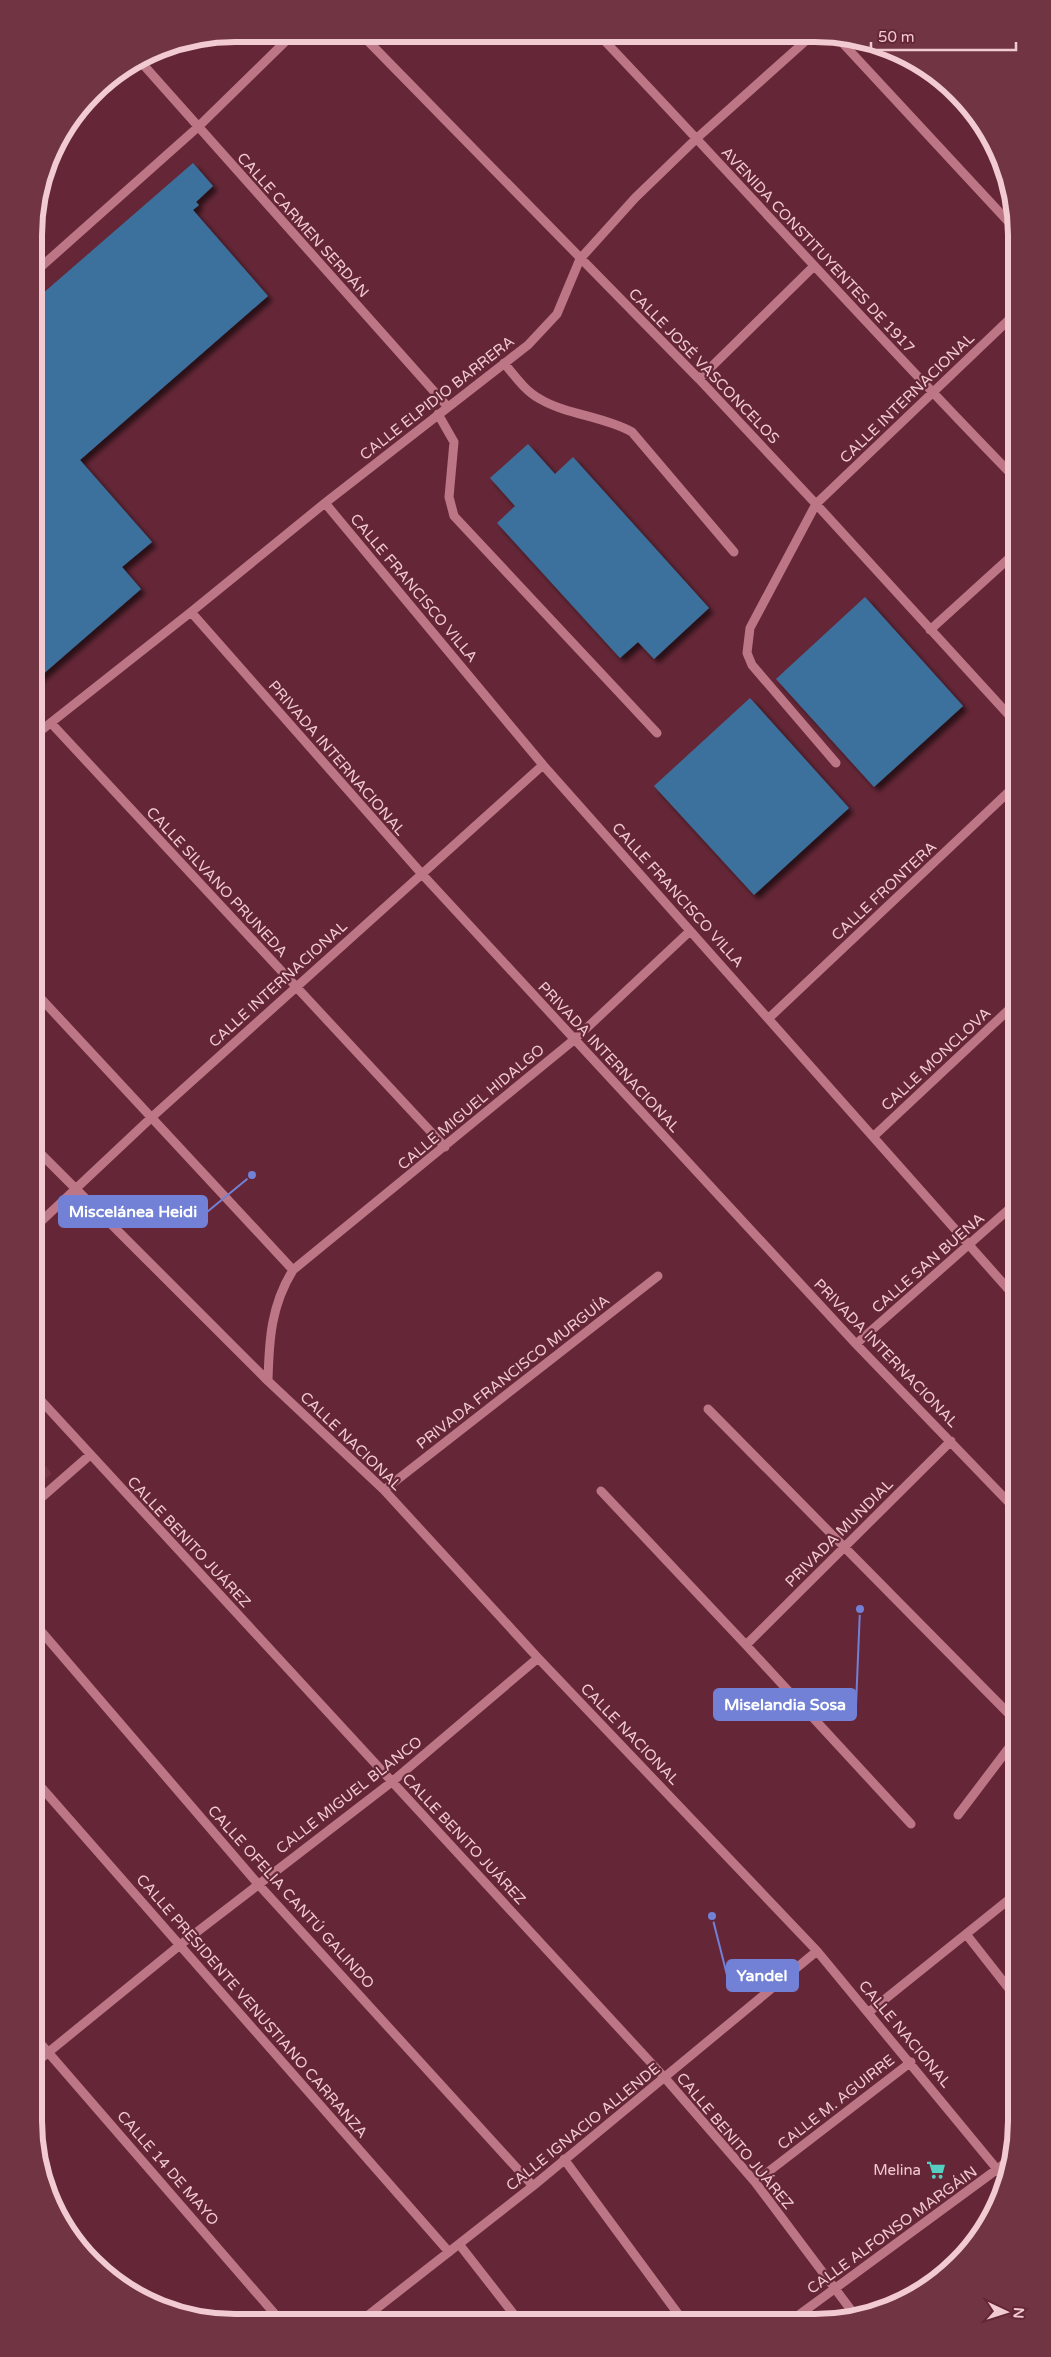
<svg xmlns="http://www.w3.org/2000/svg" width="1051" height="2357" font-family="'Varela Round',sans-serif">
<defs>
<filter id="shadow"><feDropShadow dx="4.5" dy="4.5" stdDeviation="2.5" flood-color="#0009"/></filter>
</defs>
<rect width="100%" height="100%" fill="#652737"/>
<path fill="#763042" d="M34 1452 52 1474 34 1487Z"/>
<path fill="#3d719d" filter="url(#shadow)" d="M193 163 213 186 196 202 199 205 193 210 268 296 80 460 152 542 122 567 141 589 34 682V301Z
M528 444 555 474 573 457 709 608 654 659 638 642 620 658 497 523 515 506 490 478Z
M865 597 963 706 874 787 776 679Z
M750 698 849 808 754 895 654 786Z"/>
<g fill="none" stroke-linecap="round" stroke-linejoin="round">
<path stroke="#bd7685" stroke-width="9" d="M362 35 699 379 816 504 1017 724
M600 36C740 183 875 335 1017 480
M837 37 1016 230
M140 61 447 406
M34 273 198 127 293 34
M504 363C515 376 525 391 540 399 567 415 603 416 632 432L734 552
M699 379 813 267
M438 414 454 442 449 497 454 516 657 733
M325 503 543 765 1017 1299
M191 612 421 873 856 1344 1017 1511
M930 630 1017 551
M51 723 445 1147
M34 736 191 612 325 503 528 345 557 314 580 259 635 198 697 138 810 37
M836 763 752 665 747 653 750 628 816 504 1017 312
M690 931 575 1039 293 1270C271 1305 269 1340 268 1381L384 1490 538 1658 817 1951 1006 2180
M34 991 293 1270
M769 1018 1017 784
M874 1136 1017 1002
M34 1147 268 1381
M34 1228 152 1117 543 765
M856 1344 1017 1202
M34 1393 665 2078 755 2182 857 2318
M708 1409 1014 1719 1017 1725
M384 1490 658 1276
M601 1491 746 1645 911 1824
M34 1504 90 1455
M34 1623 258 1884 533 2186
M746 1645 951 1441
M34 1779 449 2252
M958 1815 1014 1741 1017 1734
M966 1934 1017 1999
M869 2012 1017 1893
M34 2036 280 2320
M34 2064 180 1945 393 1781 538 1658
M564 2159 684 2322
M755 2182 911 2062
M459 2244 519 2321
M362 2320 533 2186 817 1951
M788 2323 1011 2159"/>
</g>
<defs>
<g id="supermarket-bare" transform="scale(1.5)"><path d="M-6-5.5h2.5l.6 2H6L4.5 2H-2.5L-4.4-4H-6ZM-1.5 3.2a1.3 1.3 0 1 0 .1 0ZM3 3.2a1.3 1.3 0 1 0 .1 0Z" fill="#56cec2" stroke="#652737" stroke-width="2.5" paint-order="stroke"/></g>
</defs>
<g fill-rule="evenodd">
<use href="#supermarket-bare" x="936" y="2170"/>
</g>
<g text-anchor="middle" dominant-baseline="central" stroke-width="4.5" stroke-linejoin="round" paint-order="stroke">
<g font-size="15" fill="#f2cad1" stroke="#652737">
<text transform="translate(303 225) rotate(48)">CALLE CARMEN SERDÁN</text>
<text transform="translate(818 250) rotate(47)">AVENIDA CONSTITUYENTES DE 1917</text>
<text transform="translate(704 366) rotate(46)">CALLE JOSÉ VASCONCELOS</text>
<text transform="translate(437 398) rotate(-38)">CALLE ELPIDIO BARRERA</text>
<text transform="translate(907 398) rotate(-44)">CALLE INTERNACIONAL</text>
<text transform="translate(414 588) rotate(50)">CALLE FRANCISCO VILLA</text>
<text transform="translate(337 758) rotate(49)">PRIVADA INTERNACIONAL</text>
<text transform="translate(217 882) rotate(47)">CALLE SILVANO PRUNEDA</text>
<text transform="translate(884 891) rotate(-43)">CALLE FRONTERA</text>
<text transform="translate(678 895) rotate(48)">CALLE FRANCISCO VILLA</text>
<text transform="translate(278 984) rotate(-42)">CALLE INTERNACIONAL</text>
<text transform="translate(609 1057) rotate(47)">PRIVADA INTERNACIONAL</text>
<text transform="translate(936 1059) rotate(-43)">CALLE MONCLOVA</text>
<text transform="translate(471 1107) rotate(-40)">CALLE MIGUEL HIDALGO</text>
<text transform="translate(928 1263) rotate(-41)">CALLE SAN BUENA</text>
<text transform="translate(886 1353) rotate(46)">PRIVADA INTERNACIONAL</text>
<text transform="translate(513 1372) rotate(-38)">PRIVADA FRANCISCO MURGUÍA</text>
<text transform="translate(351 1441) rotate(44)">CALLE NACIONAL</text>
<text transform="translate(839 1533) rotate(-45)">PRIVADA MUNDIAL</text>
<text transform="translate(189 1542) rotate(47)">CALLE BENITO JUÁREZ</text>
<text transform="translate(630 1734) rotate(46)">CALLE NACIONAL</text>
<text transform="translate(349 1795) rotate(-38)">CALLE MIGUEL BLANCO</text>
<text transform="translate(464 1839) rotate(47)">CALLE BENITO JUÁREZ</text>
<text transform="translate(291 1897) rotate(48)">CALLE OFELIA CANTÚ GALINDO</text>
<text transform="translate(252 2006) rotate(49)">CALLE PRESIDENTE VENUSTIANO CARRANZA</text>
<text transform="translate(905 2034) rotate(50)">CALLE NACIONAL</text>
<text transform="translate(836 2102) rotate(-38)">CALLE M. AGUIRRE</text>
<text transform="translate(583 2127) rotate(-39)">CALLE IGNACIO ALLENDE</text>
<text transform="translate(735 2141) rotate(50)">CALLE BENITO JUÁREZ</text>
<text transform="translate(168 2168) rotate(49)">CALLE 14 DE MAYO</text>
<text transform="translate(892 2230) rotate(-36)">CALLE ALFONSO MARGÁIN</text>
</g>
<g font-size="15" fill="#f2cad1" stroke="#652737" text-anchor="end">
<text x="921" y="2170">Melina</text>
</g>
</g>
<path d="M0 0H1051V2357H0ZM235 42H815A193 193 0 0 1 1008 235V2121A193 193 0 0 1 815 2314H235A193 193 0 0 1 42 2121V235A193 193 0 0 1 235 42Z" fill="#703443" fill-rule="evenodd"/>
<path fill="none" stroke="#f2cad1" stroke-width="6" d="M235 42H815A193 193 0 0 1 1008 235V2121A193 193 0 0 1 815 2314H235A193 193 0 0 1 42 2121V235A193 193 0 0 1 235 42Z"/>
<path fill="none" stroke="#7280d5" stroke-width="2" d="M252 1175L207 1212M860 1609L856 1705M712 1916L727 1975"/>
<g fill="#7280d5" stroke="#652737" stroke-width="2">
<circle cx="252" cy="1175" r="5"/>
<circle cx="860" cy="1609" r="5"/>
<circle cx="712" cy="1916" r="5"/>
</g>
<g fill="#7280d5" stroke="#7280d5" stroke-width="2">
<rect x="59" y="1196" width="148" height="31" rx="5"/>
<rect x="714" y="1689" width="142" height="31" rx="5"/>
<rect x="727" y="1960" width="71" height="31" rx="5"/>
</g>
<g font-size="16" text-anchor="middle" font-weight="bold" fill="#fff">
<text x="133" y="1217">Miscelánea Heidi</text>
<text x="785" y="1710">Miselandia Sosa</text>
<text x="762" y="1981">Yandel</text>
</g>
<g transform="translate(1006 2312) rotate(94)" stroke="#652737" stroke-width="4" paint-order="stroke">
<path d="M0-4L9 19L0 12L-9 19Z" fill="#f2cad1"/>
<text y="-8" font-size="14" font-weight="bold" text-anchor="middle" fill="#f2cad1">N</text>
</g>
<path d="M871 42v8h145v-8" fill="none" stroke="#f2cad1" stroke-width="2.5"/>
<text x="878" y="42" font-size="15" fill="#f2cad1" stroke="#652737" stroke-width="4" paint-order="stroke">50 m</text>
</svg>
